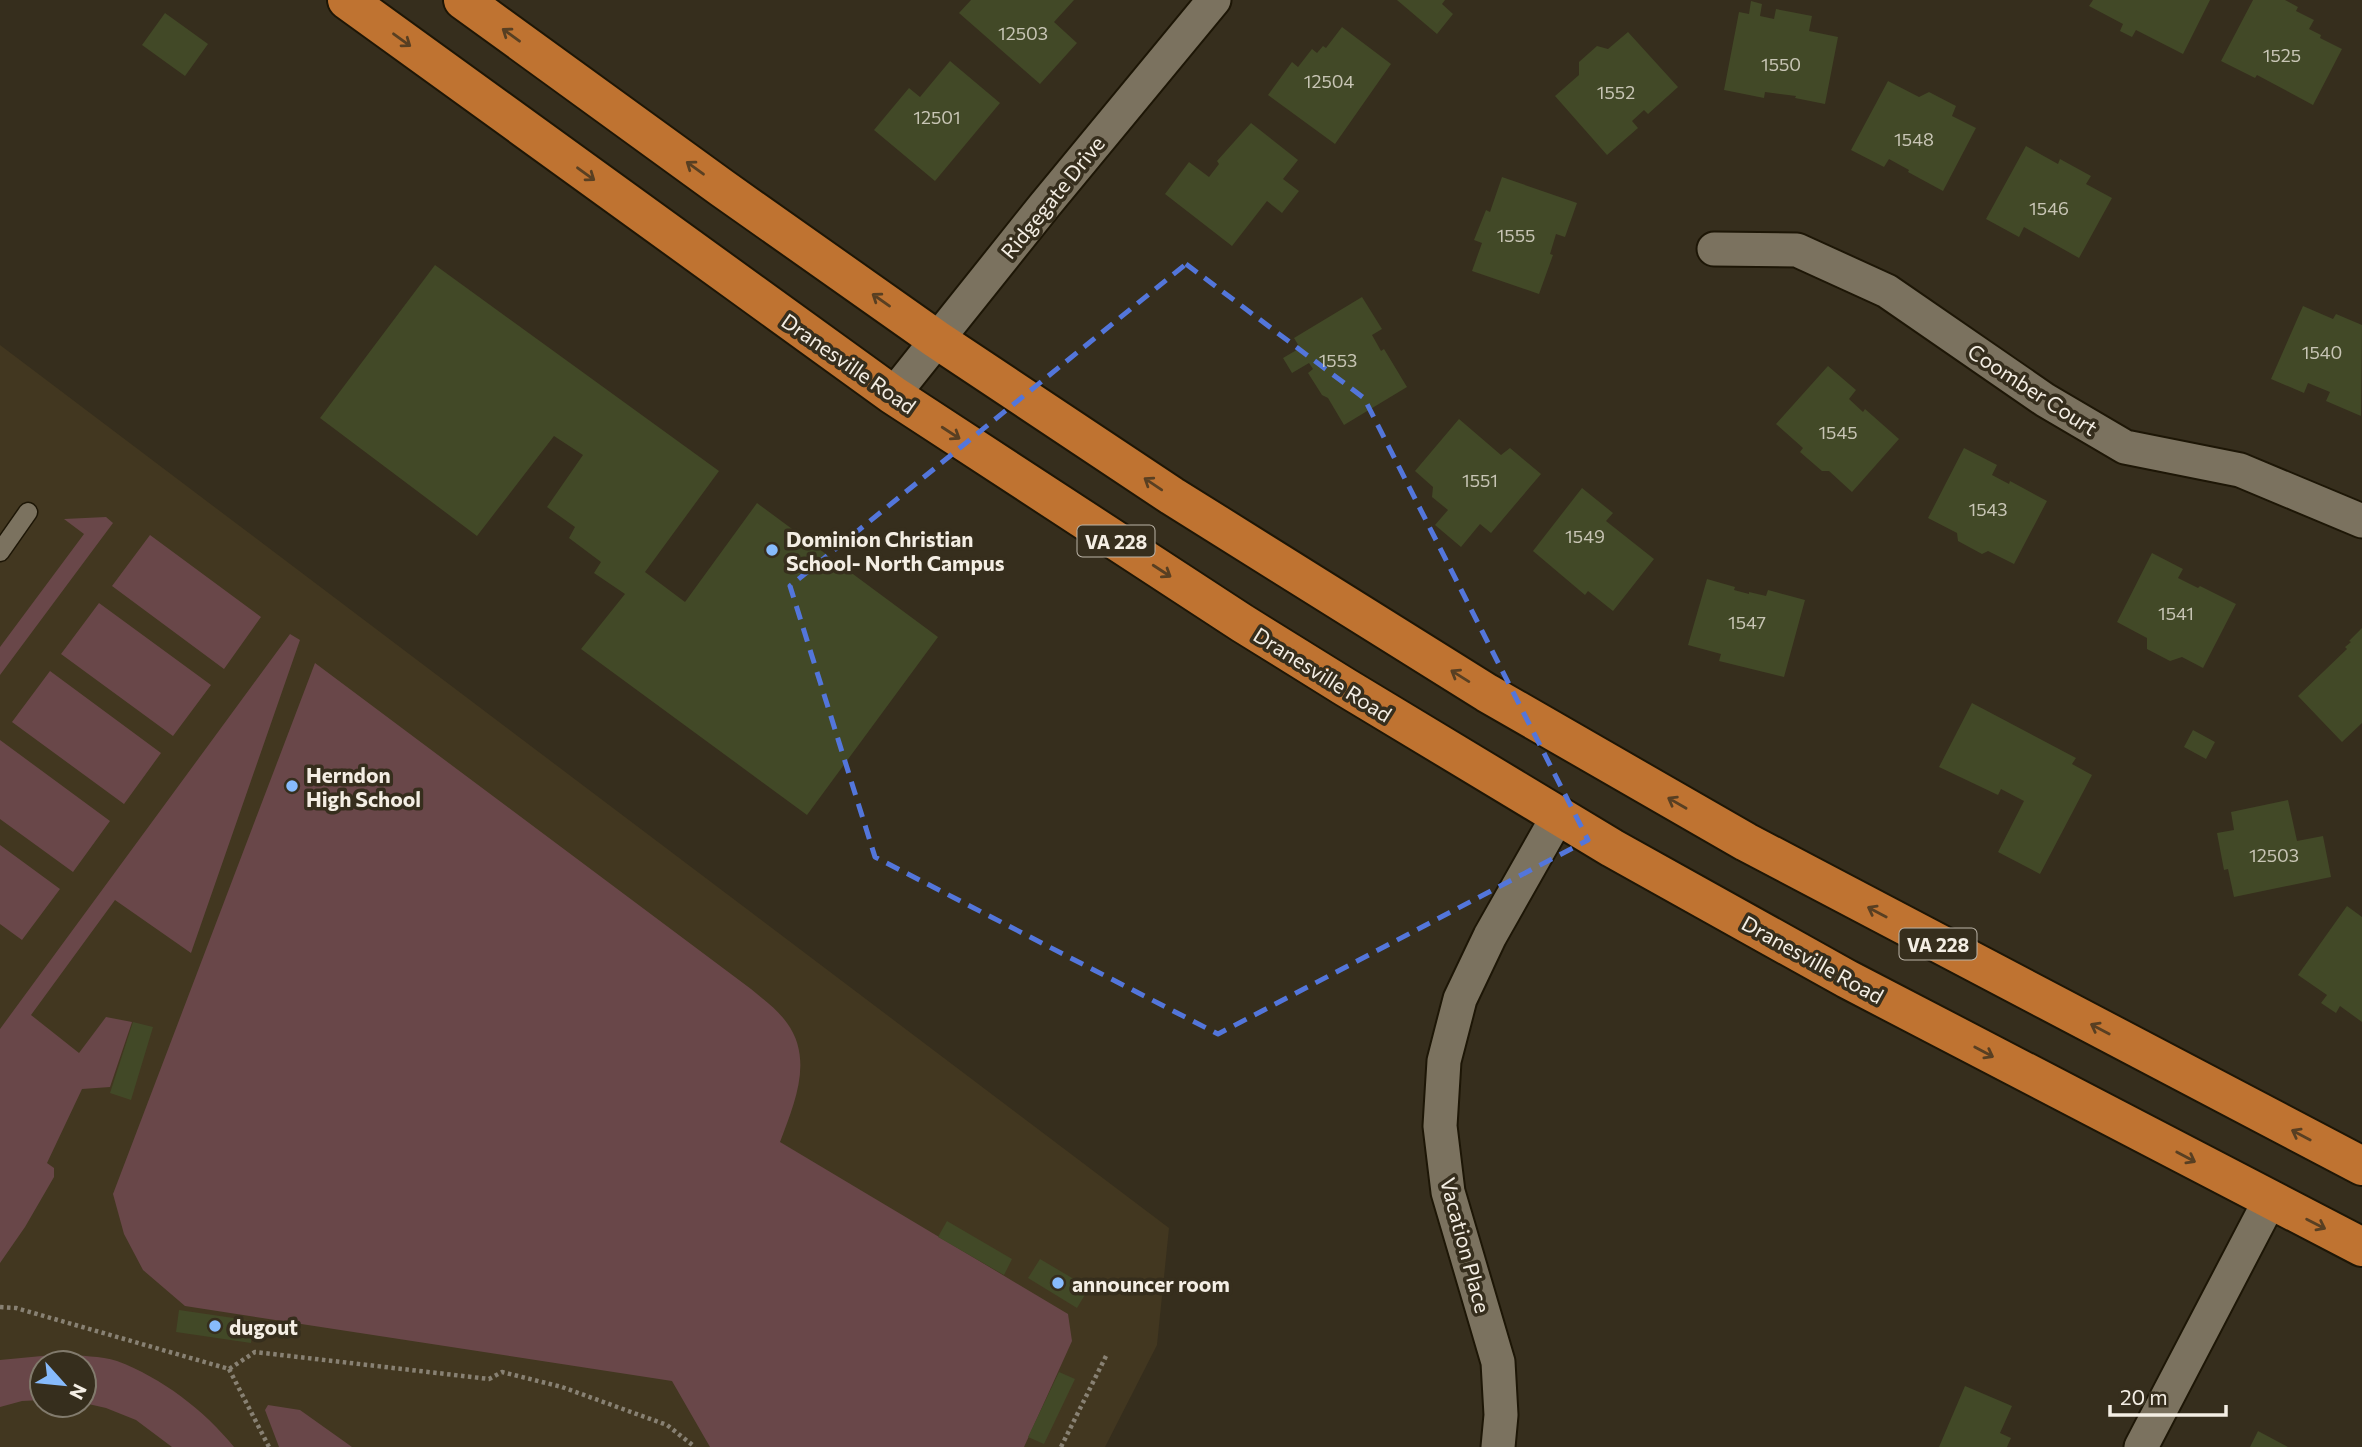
<svg xmlns="http://www.w3.org/2000/svg" width="2362" height="1447" font-family="Commissioner,sans-serif">
<rect width="100%" height="100%" fill="#362e1d"/>
<path fill="#423720" fill-rule="evenodd" d="M0 345 1169 1228 1157 1345 1105 1447H0ZM42 1363H84V1405H42Z"/>
<path fill="#694749" d="M106 517 113 523 0 675V647L84 534 64 519Z
M150 535 261 617 224 669 112 586Z
M99 603 211 685 173 736 61 654Z
M290 634 300 640 191 953 115 900 31 1015 79 1053 106 1017 132 1022 110 1087 82 1089 47 1163 54 1168V1177L25 1227 0 1263V1029Z
M315 663 751 989C763 999 778 1010 787 1023 814 1060 794 1104 780 1142L1068 1314 1072 1341 1024 1447H710L672 1381 185 1306 143 1270 124 1234 113 1194Z
M50 671 161 753 124 804 12 722Z
M0 740 110 821 73 872 0 819Z
M0 845 60 889 22 940 0 924Z
M63 1354C80 1356 101 1356 117 1361 162 1378 204 1410 234 1447H172L136 1420 106 1408 84 1403V1363H42V1400L22 1401 0 1407V1360Z
M268 1405 300 1410 352 1447H279L265 1410Z"/>
<path fill="#424927" d="M971 0H1074L1054 22 1077 43 1040 84 959 13Z
M1397 0H1445L1442 4 1453 14 1437 34Z
M2093 0H2210L2183 54 2136 30 2132 37 2120 31 2123 24 2089 6Z
M2253 0H2285L2298 7 2296 11 2314 20 2309 29 2321 35 2320 38 2342 49 2313 105 2257 75 2255 78 2221 61Z
M1751 1 1762 4 1760 16 1774 19 1776 9 1812 16 1809 31 1838 37 1825 104 1795 98 1796 96 1765 92 1764 98 1724 90 1739 12 1749 14Z
M165 13 208 44 185 76 142 45Z
M1342 27 1391 64 1335 144 1268 95 1292 62 1298 67 1312 49 1317 53 1323 46 1326 48Z
M1628 32 1678 87 1648 114 1644 110 1632 121 1638 128 1607 155 1555 96 1579 75V62L1597 46 1608 49Z
M950 61 1000 103 935 181 874 130 909 88 920 97Z
M1888 81 1919 97 1929 92 1956 106 1952 116 1976 128 1943 191 1908 172 1909 170 1889 159 1884 167 1851 150Z
M1251 123 1298 160 1283 179 1299 191 1282 213 1267 201 1232 246 1165 194 1189 162 1209 177 1219 164 1217 161Z
M2026 146 2058 164 2060 159 2091 176 2086 184 2112 198 2079 258 2024 227 2019 237 1986 219Z
M1502 177 1577 203 1565 237 1556 234 1550 254 1553 255 1539 294 1472 271 1482 243 1474 240 1486 210 1490 212Z
M435 265 719 471 645 572 685 602 757 503 938 637 807 815 581 649 625 594 594 573 601 562 569 538 575 527 547 507 583 455 554 436 477 536 320 418Z
M1362 297 1382 329 1372 335 1381 351 1384 349 1407 387 1344 425 1328 398 1322 395 1308 373 1313 369 1309 363 1292 373 1283 358 1300 348 1294 338Z
M2303 306 2333 319 2336 314 2362 325 2361 416 2326 401 2330 392 2308 383 2304 393 2271 379Z
M1828 366 1856 390 1849 399 1863 412 1865 409 1899 439 1852 492 1829 471H1822L1800 452 1803 448 1776 424Z
M1459 419 1501 455 1510 448 1541 474 1491 533 1480 524 1461 547 1435 525 1448 510 1432 497 1433 487 1415 471Z
M1964 448 1997 465 1992 475 2009 484 2010 481 2047 501 2014 564 1988 551 1982 554 1958 541 1957 533 1928 518Z
M1582 488 1613 513 1606 521 1654 559 1613 611 1588 591 1585 595 1533 551Z
M2152 553 2183 569 2178 578 2198 588 2200 586 2236 604 2203 668 2182 657 2170 661 2147 649V638L2117 622Z
M1707 579 1735 587 1734 590 1749 594V592L1766 596 1768 590 1805 600 1784 677 1719 661 1721 654 1688 645Z
M2362 628V723L2342 742 2298 696 2347 649 2345 647 2351 642 2349 641Z
M1972 703 2076 758 2072 764 2092 775 2040 874 1998 852 2024 801 2001 789 1998 795 1939 767Z
M2193 730 2215 742 2206 759 2184 747Z
M2288 800 2297 841 2323 836 2331 877 2234 897 2228 869 2224 870 2217 833 2234 830 2231 812Z
M2347 906 2362 917V1022L2340 1006 2336 1013 2321 1003 2327 995 2298 975Z
M133 1022 153 1027 131 1100 110 1093Z
M947 1221 1012 1259 1004 1275 938 1237Z
M1040 1259 1089 1288 1077 1308 1028 1278Z
M179 1310 254 1321 251 1343 176 1332Z
M1059 1372 1075 1379 1044 1444 1028 1437Z
M1965 1386 2012 1406 2000 1433 2011 1438 2007 1447H1939Z
M2258 1431 2288 1447H2250Z"/>
<g fill="none" stroke-linecap="round" stroke-linejoin="round">
<g stroke="#1d1606" stroke-width="21">
<path id="lane" d="M0 552 28 512"/>
</g>
<g stroke="#1d1606" stroke-width="37">
<path id="street" d="M1714 249 1797 250 1887 291 2045 400 2125 447 2240 470 2362 521
M893 395 1044 206 1214 0
M1498 1447 1501 1415 1498 1362 1448 1192 1440 1126 1444 1061 1460 999 1490 936 1558 816
M2141 1447 2270 1200"/>
</g>
<g stroke="#1d1606" stroke-width="42">
<path id="primary" d="M347 0 893 395 1242 623 1345 687 1612 848 1847 979 2362 1247
M463 0 722 188 936 339 1172 496 1487 693 1746 842 2362 1166"/>
</g>
<path stroke="#888173" stroke-width="4.5" stroke-dasharray="3.5 3.5" stroke-linecap="butt" d="M0 1307 16 1308 229 1369 255 1352 489 1379 502 1372 562 1387 667 1425 695 1447
M229 1369 269 1447
M1061 1447 1107 1354"/>
<use href="#lane" stroke="#7b725f" stroke-width="18"/>
<use href="#street" stroke="#7b725f" stroke-width="33"/>
<use href="#primary" stroke="#bf7331" stroke-width="38"/>
</g>
<defs><path id="oneway-shaft" d="M-6 0H5M1.5-3L5.5 0L1.5 3" fill="none" stroke-width="1.6" stroke-linecap="round" stroke-linejoin="round" transform="scale(1.75)"/></defs>
<g stroke="#583f22">
<use href="#oneway-shaft" transform="translate(511 35) rotate(-144)"/>
<use href="#oneway-shaft" transform="translate(402 40) rotate(36)"/>
<use href="#oneway-shaft" transform="translate(695 168) rotate(-144)"/>
<use href="#oneway-shaft" transform="translate(586 174) rotate(36)"/>
<use href="#oneway-shaft" transform="translate(881 300) rotate(-145)"/>
<use href="#oneway-shaft" transform="translate(951 433) rotate(33)"/>
<use href="#oneway-shaft" transform="translate(1153 484) rotate(-146)"/>
<use href="#oneway-shaft" transform="translate(1162 571) rotate(33)"/>
<use href="#oneway-shaft" transform="translate(1460 676) rotate(-148)"/>
<use href="#oneway-shaft" transform="translate(1677 803) rotate(-150)"/>
<use href="#oneway-shaft" transform="translate(1877 912) rotate(-152)"/>
<use href="#oneway-shaft" transform="translate(2100 1029) rotate(-152)"/>
<use href="#oneway-shaft" transform="translate(1984 1052) rotate(28)"/>
<use href="#oneway-shaft" transform="translate(2301 1135) rotate(-152)"/>
<use href="#oneway-shaft" transform="translate(2186 1157) rotate(28)"/>
<use href="#oneway-shaft" transform="translate(2316 1224) rotate(27)"/>
</g>
<path fill="none" stroke="#5376db" stroke-width="5" stroke-dasharray="14 9" stroke-linejoin="round" d="M1186 264 1364 398 1588 840 1218 1034 875 857 790 586Z"/>
<g fill="#87bbfc" stroke="#362e1d" stroke-width="2.5">
<circle cx="772" cy="550" r="7"/>
<circle cx="292" cy="786" r="7"/>
<circle cx="1058" cy="1283" r="7"/>
<circle cx="215" cy="1326" r="7"/>
</g>
<g text-anchor="middle" dominant-baseline="central" stroke-width="7" stroke-linejoin="round" paint-order="stroke">
<g font-size="18" fill="#c8c5b5">
<text x="1023" y="33">12503</text>
<text x="2282" y="55">1525</text>
<text x="1781" y="64">1550</text>
<text x="1329" y="81">12504</text>
<text x="1616" y="92">1552</text>
<text x="937" y="117">12501</text>
<text x="1914" y="139">1548</text>
<text x="2049" y="208">1546</text>
<text x="1516" y="235">1555</text>
<text x="2322" y="352">1540</text>
<text x="1338" y="360">1553</text>
<text x="1838" y="432">1545</text>
<text x="1480" y="480">1551</text>
<text x="1988" y="509">1543</text>
<text x="1585" y="536">1549</text>
<text x="2176" y="613">1541</text>
<text x="1747" y="622">1547</text>
<text x="2274" y="855">12503</text>
</g>
<g fill="#362e1d" stroke="#bbb4a8" stroke-width="2">
<rect x="1077.5" y="525.5" width="77" height="31" rx="5"/>
<rect x="1899.5" y="928.5" width="77" height="31" rx="5"/>
</g>
<g font-size="19" font-weight="bold" fill="#f4eee4">
<text x="1116" y="541">VA 228</text>
<text x="1938" y="944">VA 228</text>
</g>
<g font-size="21" fill="#f4eee4" stroke="#362e1d">
<text transform="translate(1052 197) rotate(-51)">Ridgegate Drive</text>
<text transform="translate(849 363) rotate(35)">Dranesville Road</text>
<text transform="translate(2033 389) rotate(33)">Coomber Court</text>
<text transform="translate(1323 674) rotate(32)">Dranesville Road</text>
<text transform="translate(1813 959) rotate(29)">Dranesville Road</text>
<text transform="translate(1466 1245) rotate(75)">Vacation Place</text>
</g>
<g font-size="21" font-weight="bold" fill="#f4eee4" stroke="#362e1d" text-anchor="start">
<text x="786" y="538">Dominion Christian<tspan x="786" dy="24">School- North Campus</tspan></text>
<text x="306" y="774">Herndon<tspan x="306" dy="24">High School</tspan></text>
<text x="1072" y="1283">announcer room</text>
<text x="229" y="1326">dugout</text>
</g>
</g>
<g transform="translate(63 1384) rotate(117)"><circle r="33" fill="#362e1d" stroke="#827b6d" stroke-width="2"/>
<path d="M0-5L12 26L0 18L-12 26Z" fill="#87bbfc"/>
<text y="-10" font-size="19" font-weight="bold" text-anchor="middle" fill="#f4eee4">N</text>
</g>
<path d="M2110 1405v10h116v-10" fill="none" stroke="#f4eee4" stroke-width="3.5"/>
<text x="2120" y="1405" font-size="21" fill="#f4eee4" stroke="#362e1d" stroke-width="5" paint-order="stroke">20 m</text>
</svg>
